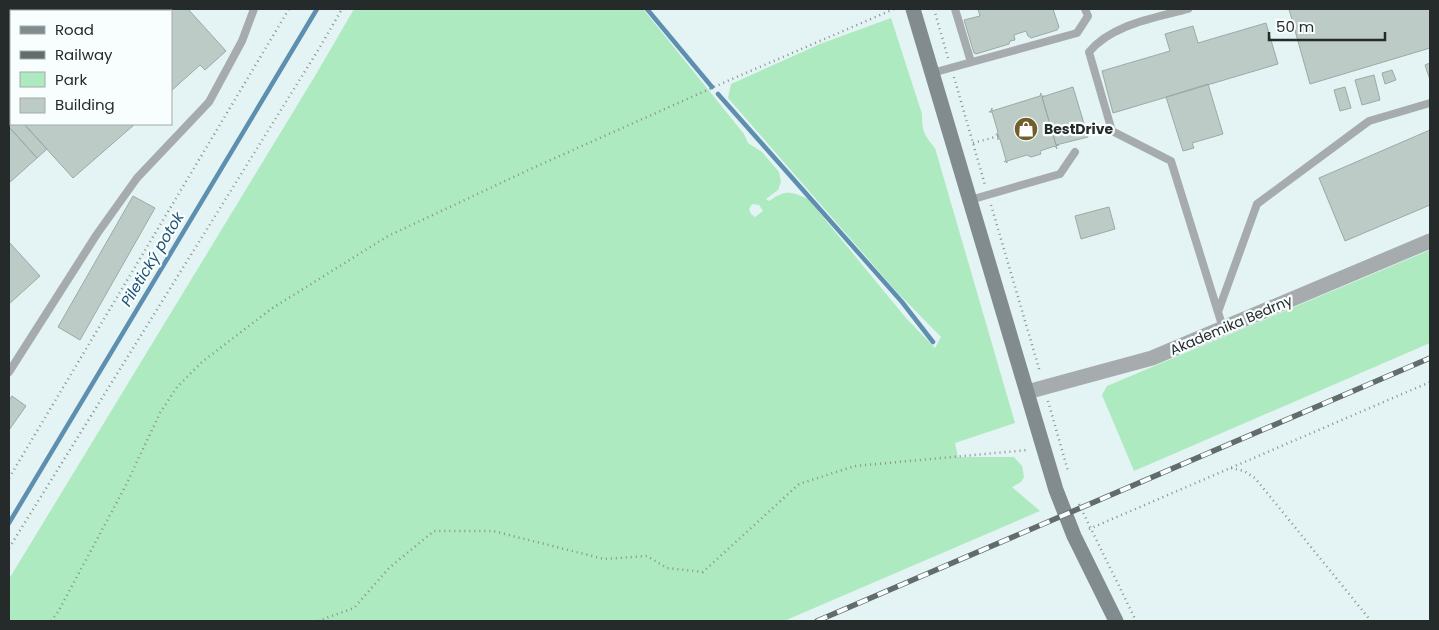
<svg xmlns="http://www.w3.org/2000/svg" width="1439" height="630" font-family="Poppins,sans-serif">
<rect width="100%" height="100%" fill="#e4f3f3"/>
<path fill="#aeeabf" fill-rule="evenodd" d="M354 9H643L744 134 748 143 762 152 779 172 781 182 778 190 766 199 769 201C786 190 789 191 808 199L906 318 935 348 941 337 896 291 728 98 731 84 820 44 891 18 922 114C922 131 924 135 935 148L1015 423 955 443 958 457H1014L1022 466 1024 477 1021 482 1012 487 1040 511 784 621H9V579L315 76ZM752 204 759 205 763 211 755 217 751 214 749 209Z
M1430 250V343L1134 471 1102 395 1107 386Z"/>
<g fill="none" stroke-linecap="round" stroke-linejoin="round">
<path stroke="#5e8fb1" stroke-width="4.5" d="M647 9 712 87
M718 94 902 302 933 342
M9 523 317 9"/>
</g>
<path fill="#bccbc6" stroke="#9caaa6" d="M9 9H45L43 11H11V39L9 42Z
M136 9H188L226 51 205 70 200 65 171 91V11H134Z
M978 9H1053L1059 27 1057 30 1031 38 1028 36 1026 31 1014 35 1015 40 1010 41 1009 44 976 54 974 53 964 20 980 16Z
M1289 9H1430V48L1310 84Z
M1266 23 1278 64 1113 113 1102 71 1170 51 1165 34 1193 26 1198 43Z
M1430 63V80L1425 65Z
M1392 70 1396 80 1385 84 1382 73Z
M1374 75 1380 100 1362 105 1355 80Z
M1208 84 1223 134 1192 143 1194 148 1183 151 1166 97Z
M1073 87 1088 137 1056 145 1042 97Z
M1345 87 1351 108 1340 111 1334 90Z
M1041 93V96H1044L1042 97 1056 145H1059L1056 146 1057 149 1055 146 1040 151 1041 154 1031 157 1027 155 1007 161V163L1006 161 1004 162 1006 160 1000 139H997L999 138 998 134 996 135 998 132 992 112H989L991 111 992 108V111L1040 96Z
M11 120V124H24L47 149 37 158 9 127V122Z
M24 124H135L73 178Z
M9 127 37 158 9 183Z
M1430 130V205L1345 241 1319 178Z
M133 196 155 208 80 340 58 327Z
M1109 207 1115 229 1081 239 1075 216Z
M9 242 40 276 9 304Z
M12 396 26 406 9 430V400Z"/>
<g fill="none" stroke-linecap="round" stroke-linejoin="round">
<path stroke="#879191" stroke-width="2.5" stroke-dasharray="1 4" stroke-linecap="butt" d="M934 9 948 58
M954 77 985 185
M973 143 999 136
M991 205 1040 372
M1048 401 1068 471
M1231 468 1244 471 1255 478 1371 621
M9 478 289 9
M1079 504 1136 621
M1089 529 1430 382
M9 548 320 47 342 9
M51 621 58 612 125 487 160 413 177 387 202 362 271 309 388 236 535 167 732 79 894 9
M318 621 354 608 389 568 434 531H493L604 559 647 556 667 568 703 572 799 484 855 466 1028 450"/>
<path stroke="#a6acae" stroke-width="8" d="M955 9 971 62
M1188 9C1155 18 1112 24 1089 52L1112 131 1171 161 1218 312
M70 11 73 9
M9 66 11 64
M932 73 1077 33 1088 16 1085 9
M970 200 1060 174 1075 152
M1223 328 1218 312 1257 204 1369 121 1430 103
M9 372 97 234 137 178 209 102 242 41 254 9"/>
<path stroke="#a6acae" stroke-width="15" d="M1027 392 1152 358 1430 241"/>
<path stroke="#828b8e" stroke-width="15" d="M913 9 1056 490 1074 536 1116 621"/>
<g stroke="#636c6c" stroke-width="5.5">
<path id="rail" d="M817 621 1430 358"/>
</g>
<use href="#rail" stroke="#f8fefe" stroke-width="4" stroke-dasharray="11" stroke-linecap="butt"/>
</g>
<defs>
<g id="shop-disc" transform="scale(1.25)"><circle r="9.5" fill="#715e2c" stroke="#f8fefe"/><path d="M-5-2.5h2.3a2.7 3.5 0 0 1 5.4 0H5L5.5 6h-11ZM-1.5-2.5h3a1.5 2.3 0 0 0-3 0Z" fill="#fff"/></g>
</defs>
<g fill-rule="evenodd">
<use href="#shop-disc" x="1026" y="129"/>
</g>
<g text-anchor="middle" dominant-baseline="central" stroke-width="4.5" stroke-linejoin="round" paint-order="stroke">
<g font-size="14" font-weight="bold" fill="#252b2b" stroke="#f8fefe" text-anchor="start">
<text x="1044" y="129">BestDrive</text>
</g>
<g font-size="14" fill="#252b2b" stroke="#f8fefe">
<text transform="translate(1231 325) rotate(-23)">Akademika Bedrny</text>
</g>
<g font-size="15" font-style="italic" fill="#205374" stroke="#f8fefe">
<text transform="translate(152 259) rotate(-59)">Piletický potok</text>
</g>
</g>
<rect width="1439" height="630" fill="none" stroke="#252b2b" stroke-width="20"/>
<rect x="10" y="10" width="162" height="115" fill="#f8fefe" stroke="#a4aaaa"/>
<rect x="20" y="26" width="25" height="8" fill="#828b8e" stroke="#a4aaaa"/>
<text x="55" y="35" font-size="15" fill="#252b2b">Road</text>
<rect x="20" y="51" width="25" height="8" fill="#636c6c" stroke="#a4aaaa"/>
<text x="55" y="60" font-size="15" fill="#252b2b">Railway</text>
<rect x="20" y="72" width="25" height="15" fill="#aeeabf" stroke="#a4aaaa"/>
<text x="55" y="85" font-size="15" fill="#252b2b">Park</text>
<rect x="20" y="98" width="25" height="15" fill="#bccbc6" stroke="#a4aaaa"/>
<text x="55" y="110" font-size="15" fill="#252b2b">Building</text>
<path d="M1269 32v8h116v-8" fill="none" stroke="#252b2b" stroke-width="2.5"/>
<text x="1276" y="32" font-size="15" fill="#252b2b" stroke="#f8fefe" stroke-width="4" paint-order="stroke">50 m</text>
</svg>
